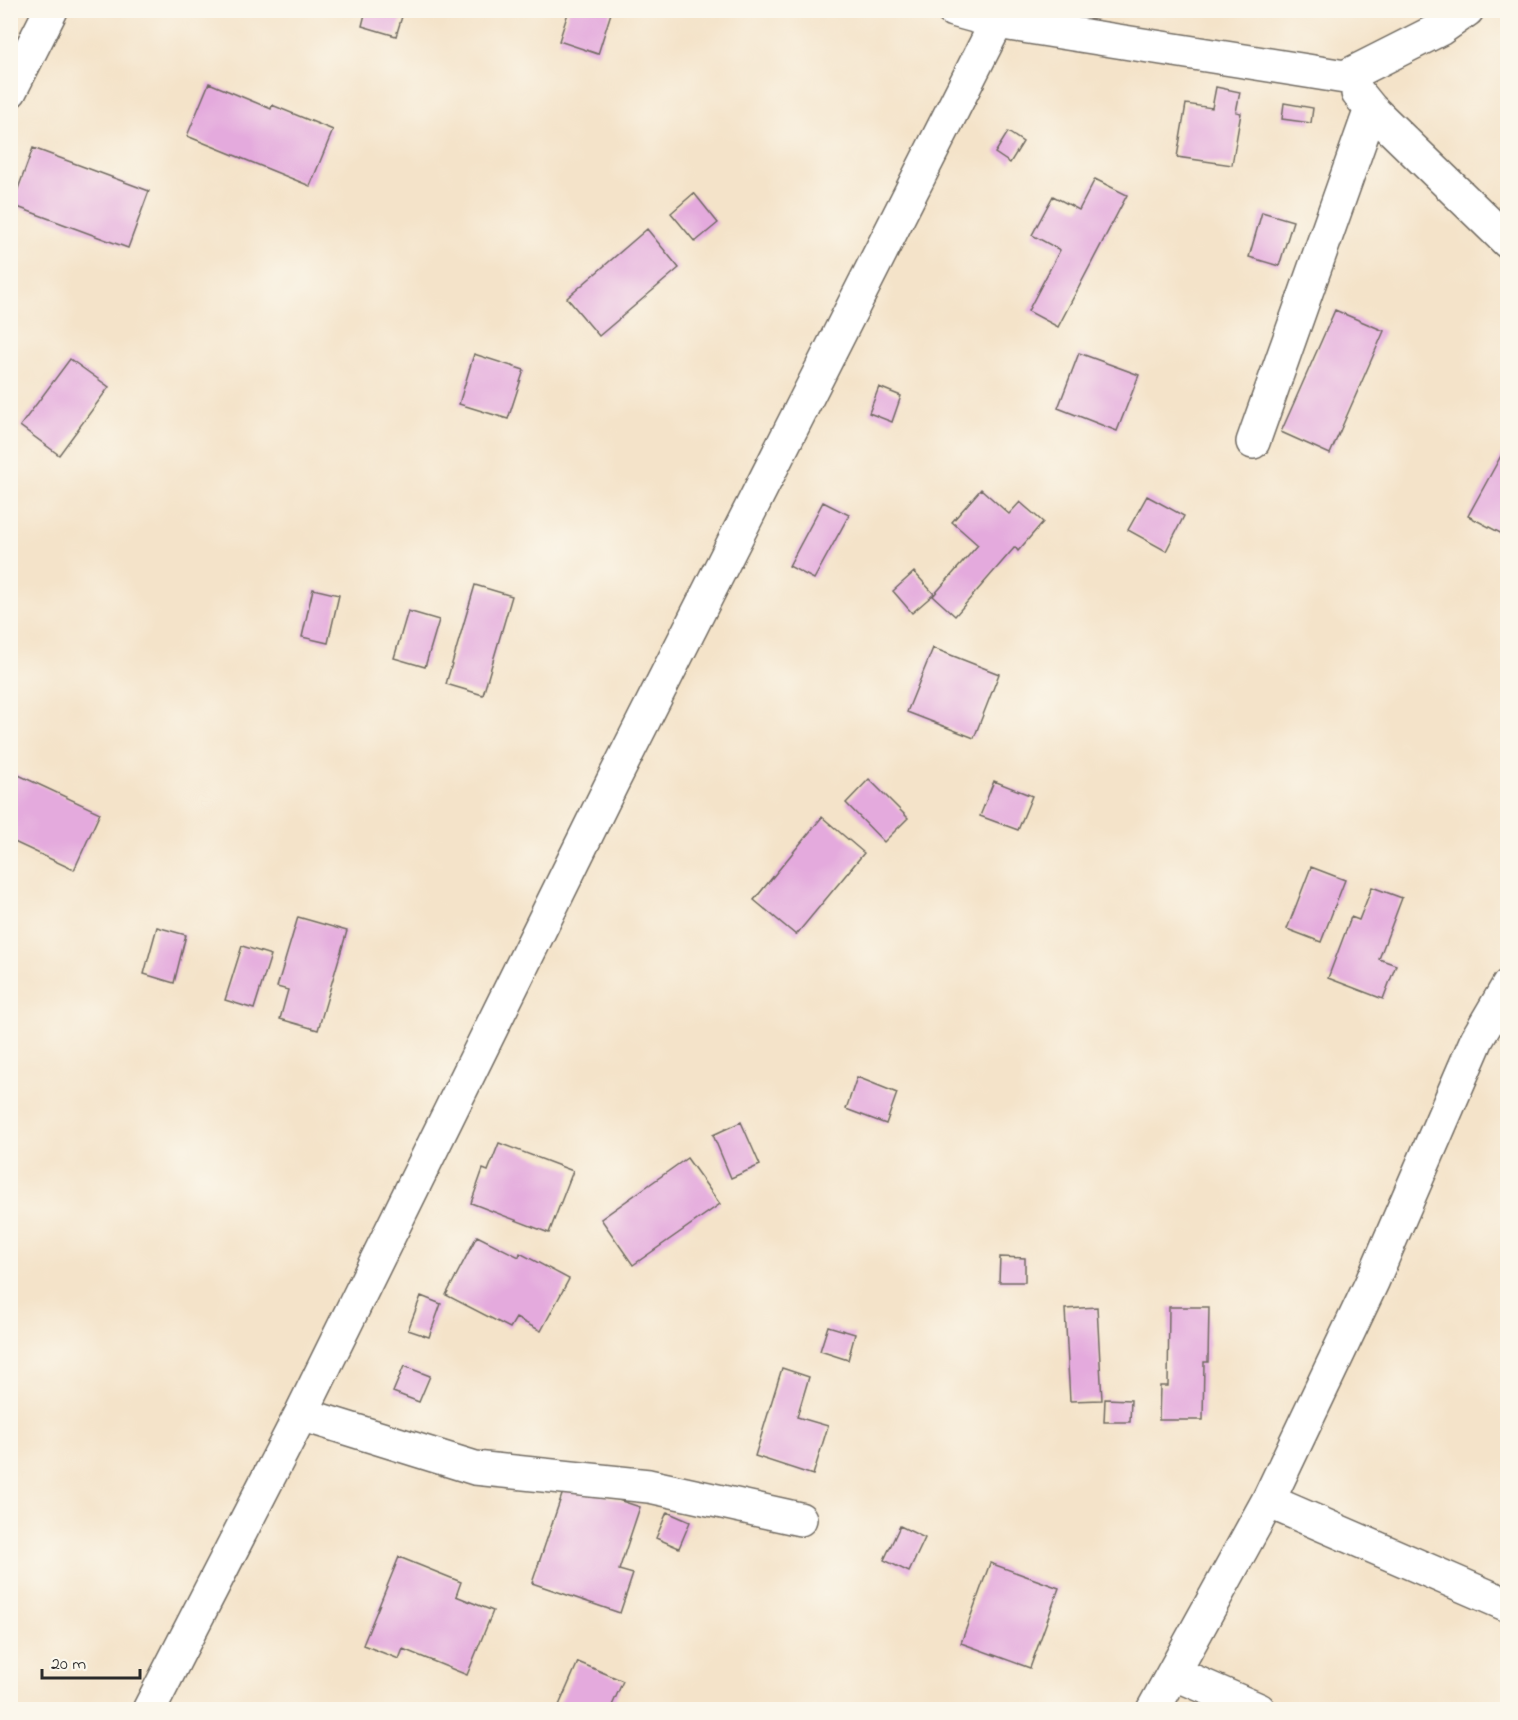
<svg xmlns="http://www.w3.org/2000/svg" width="1518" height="1720" font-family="'Indie Flower',sans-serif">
<rect width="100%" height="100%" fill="#fbf7ec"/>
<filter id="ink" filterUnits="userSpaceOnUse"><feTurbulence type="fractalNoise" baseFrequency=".0167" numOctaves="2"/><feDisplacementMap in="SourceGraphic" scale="12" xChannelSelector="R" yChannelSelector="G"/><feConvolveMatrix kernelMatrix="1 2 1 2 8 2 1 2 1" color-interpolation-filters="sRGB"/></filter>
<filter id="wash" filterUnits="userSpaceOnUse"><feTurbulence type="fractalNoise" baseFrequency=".008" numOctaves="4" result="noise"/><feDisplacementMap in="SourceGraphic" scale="24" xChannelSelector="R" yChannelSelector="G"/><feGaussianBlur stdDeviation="1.35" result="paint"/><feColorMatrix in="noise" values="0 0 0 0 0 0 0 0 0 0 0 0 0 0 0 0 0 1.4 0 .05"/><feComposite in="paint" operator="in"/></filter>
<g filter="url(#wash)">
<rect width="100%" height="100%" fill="#f4e3c9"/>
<g id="blocks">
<path fill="#e4aadd" d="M366 10H404L396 36 362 26Z
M569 10H612L598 54 559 41Z
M209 83 271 109 272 105 333 130 310 186 187 136Z
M1216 87 1240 92 1236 112 1241 113 1232 165 1177 157 1186 104 1212 108Z
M1284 103 1313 108 1311 123 1282 119Z
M1008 132 1023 142 1010 163 995 153Z
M33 148 149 191 128 248 12 205Z
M1095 179 1127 195 1058 327 1028 311 1060 250 1032 235 1053 196 1079 210Z
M694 193 718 223 695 242 671 213Z
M1262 212 1293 221 1279 266 1249 257Z
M647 229 679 268 599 336 567 298Z
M1335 310 1384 331 1330 454 1281 432Z
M1079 353 1139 375 1117 431 1058 408Z
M474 354 524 370 508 419 459 404Z
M70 359 109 387 59 455 20 426Z
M879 387 901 396 892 422 869 413Z
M1508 443V537L1468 516Z
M981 489 1009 514 1020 502 1043 522 1018 551 1015 547 955 616 933 596 978 545 952 522Z
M1147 496 1184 516 1166 551 1128 530Z
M823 502 849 515 814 579 789 566Z
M914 572 934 594 912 613 893 591Z
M475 585 512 596 483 695 446 684Z
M313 589 339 595 328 643 302 637Z
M408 611 439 620 425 667 394 658Z
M933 648 999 674 974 738 907 712Z
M10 771 100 813 74 870 10 840Z
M869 779 908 818 884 842 846 803Z
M994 781 1032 796 1018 830 980 816Z
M822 817 864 853 796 935 754 900Z
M1311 867 1345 880 1321 942 1287 929Z
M1372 887 1402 898 1379 959 1396 965 1383 999 1328 978 1351 917 1359 920Z
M298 917 347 931 318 1030 280 1019 288 990 277 987Z
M157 927 186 935 174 983 144 974Z
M242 946 271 955 254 1009 225 1000Z
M857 1077 897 1093 886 1124 846 1109Z
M741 1122 760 1165 731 1178 713 1135Z
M499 1143 573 1171 549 1233 471 1203 483 1169 488 1171Z
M687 1158 720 1204 633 1265 601 1219Z
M477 1236 519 1257 520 1253 569 1279 541 1331 516 1318 510 1328 446 1295Z
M1000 1257 1025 1258V1282H999Z
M421 1296 441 1304 429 1337 408 1330Z
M1097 1307 1102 1400 1070 1401 1065 1309Z
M1169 1307H1209L1208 1362H1204L1203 1420H1159L1160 1386H1168Z
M828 1326 855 1334 848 1360 820 1351Z
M404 1366 430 1376 419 1402 393 1392Z
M782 1368 809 1377 797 1417 828 1426 813 1475 755 1456Z
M1105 1399 1131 1400 1130 1422H1104Z
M566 1483 640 1507 619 1570 633 1574 620 1613 532 1583Z
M667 1512 690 1522 679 1548 656 1538Z
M900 1526 925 1538 909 1572 884 1560Z
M399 1557 461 1582 456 1596 493 1611 467 1675 403 1649 399 1659 363 1645Z
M990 1563 1059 1588 1030 1668 961 1643Z
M578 1662 623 1681 610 1710H557Z"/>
</g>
</g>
<g filter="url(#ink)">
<use href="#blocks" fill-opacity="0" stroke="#716b62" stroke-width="1.5"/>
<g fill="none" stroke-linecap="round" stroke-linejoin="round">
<g stroke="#716b62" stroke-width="36">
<path id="minor" d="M953 10 997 22 1345 77 1440 29 1467 10
M10 91 51 10
M1358 93 1371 109 1508 242
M1253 442 1371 109
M301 1414 475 1468 649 1486 800 1519
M1268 1501 1508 1605
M1174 1673 1259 1710
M149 1710 301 1414 612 783 997 22
M1153 1710 1268 1501 1372 1282 1477 1039 1508 986"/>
</g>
<use href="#minor" stroke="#fff" stroke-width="33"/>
</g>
</g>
<rect width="1518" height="1720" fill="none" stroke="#fbf7ec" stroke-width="36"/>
<path d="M42 1669v9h98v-9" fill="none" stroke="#2b2b2b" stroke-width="3"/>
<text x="51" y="1669" font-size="18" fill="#2b2b2b" stroke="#fbf7ec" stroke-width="4.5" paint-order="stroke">20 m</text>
</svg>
